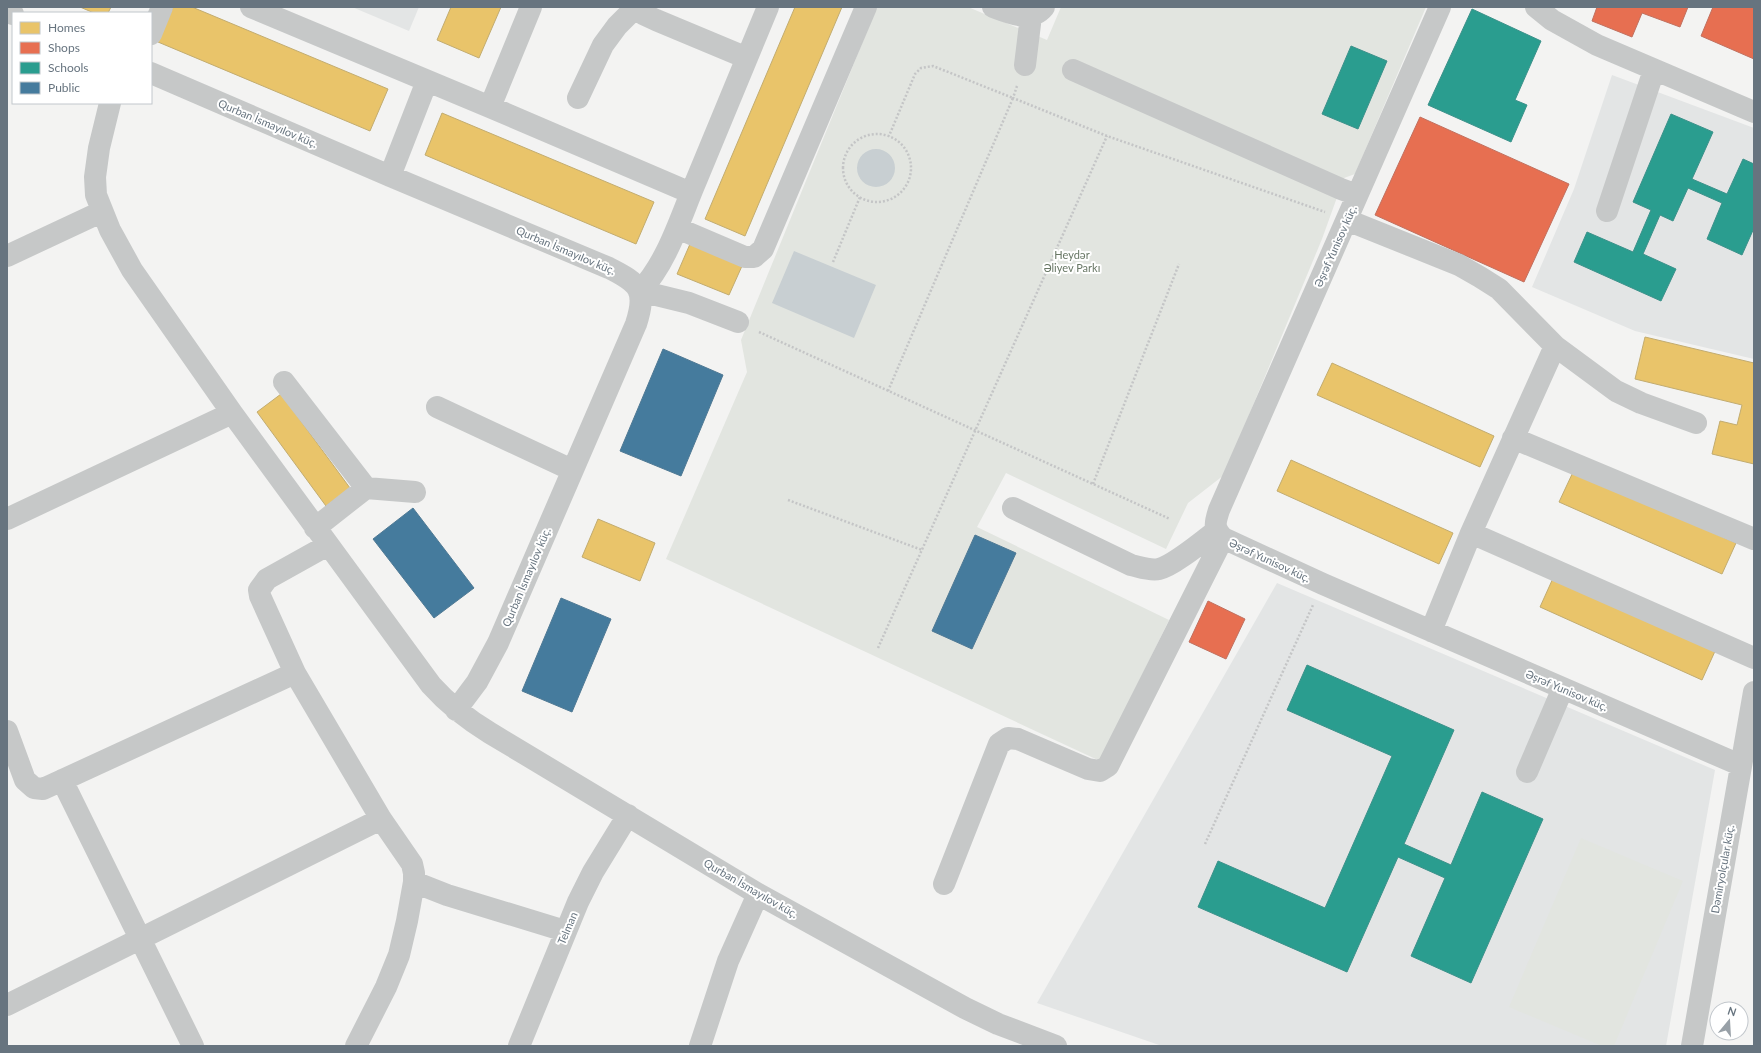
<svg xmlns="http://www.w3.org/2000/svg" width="1761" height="1053" font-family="Lato,sans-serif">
<rect width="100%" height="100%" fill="#f3f3f2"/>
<path fill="#e3e5e5" d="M352 7H419L409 31Z
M1612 75 1754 128V359L1635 331 1532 287 1574 189Z
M1277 583 1715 770 1666 1046H1162L1037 1003Z"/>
<path fill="#e2e5e0" d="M877 7H968L1047 40 1061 7H1426L1355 174 1344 178 1322 239 1224 475 1188 503 1166 549 1006 473 977 527 1169 620 1100 761 666 559 747 372 741 340Z
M1581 838 1683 881 1614 1046H1602L1509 1007Z"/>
<path fill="#c8cfd2" d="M857 168a19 19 0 1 1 38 0a19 19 0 1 1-38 0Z
M794 251 876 285 854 338 772 303Z"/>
<path fill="#e9c46a" stroke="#c2ac70" d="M80 7H111L108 13H94Z
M173 7H192L388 89 370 131 158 42Z
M451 7H501L479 58 437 40Z
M795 7H842L745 236 705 219Z
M442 113 654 202 636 244 425 155Z
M690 244 742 266 729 295 677 274Z
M1645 337 1754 363V464L1712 454 1720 421 1737 425 1742 405 1635 379Z
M1332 363 1494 436 1480 467 1317 395Z
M281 394 350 488 326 506 257 412Z
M1291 460 1453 533 1439 564 1277 491Z
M1574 470 1736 543 1722 574 1559 502Z
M598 519 655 543 640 581 582 557Z
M1554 576 1716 649 1702 680 1540 607Z"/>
<path fill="#e76f51" stroke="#c1705f" d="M1597 7H1688L1680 27 1642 13 1632 37 1592 21Z
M1713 7H1754V59L1701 36Z
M1420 117 1569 184 1524 282 1375 215Z
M1208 601 1245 619 1226 659 1189 642Z"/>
<path fill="#2a9d8f" stroke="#3c918a" d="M1472 9 1541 41 1515 100 1527 105 1511 142 1428 105Z
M1351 46 1387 61 1358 129 1322 114Z
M1671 114 1713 132 1692 179 1727 194 1743 159 1754 164V228L1742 255 1707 239 1722 203 1688 188 1673 221 1660 215 1643 254 1676 269 1661 301 1574 262 1587 232 1633 252 1651 210 1633 202Z
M1307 665 1454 730 1404 844 1451 865 1482 792 1543 819 1471 983 1411 956 1445 878 1398 857 1347 972 1198 907 1218 861 1325 908 1392 756 1287 710Z"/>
<path fill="#457b9d" stroke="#4f7994" d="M663 349 723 375 681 476 620 451Z
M413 508 474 588 434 618 373 539Z
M975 535 1016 553 972 649 932 631Z
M561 598 611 619 572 712 522 691Z"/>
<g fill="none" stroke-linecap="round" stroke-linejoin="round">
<path stroke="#c4c5c6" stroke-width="2.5" stroke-dasharray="2 2" stroke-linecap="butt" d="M1017 86 1013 98 1107 136 1325 212
M843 168a34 34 0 1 1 68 0a34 34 0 1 1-68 0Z
M833 262 860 197
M759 332 1170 519
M888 391 1013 98 933 66 921 68 915 74 889 136
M1093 484 1179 264
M788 500 922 550
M878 648 1107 136
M1205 844 1313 605"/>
<path stroke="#c6c8c8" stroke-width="22" d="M251 7 490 107 691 193
M639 7 643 14 656 20 747 58
M993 7C1009 13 1031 23 1044 7
M1440 7 1219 510C1215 523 1213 527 1223 538L1323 584 1740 765
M1536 7 1552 20 1597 45 1754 112
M7 12 13 14
M151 34 162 7
M1025 65 1031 16
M1073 70 1341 189 1357 195
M151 73 390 176 609 268C639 283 647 290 636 324L498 643 477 682 456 710
M578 98 603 45 617 26 636 7
M110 103 99 148 95 177 96 195 110 230 132 270 232 413 431 685C448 704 467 719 490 733L758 894 965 1008 998 1024 1056 1046
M490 107 531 7
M390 176 427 81
M1607 211 1654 70
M1347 220 1459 265 1480 277 1499 289 1555 346 1616 391 1641 403 1696 423
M677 228 745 257H754L763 249 866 7
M7 256 101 212
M640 291C668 261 680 218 696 181 720 123 744 65 768 7
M640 291 689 303 738 322
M284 382 366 488 315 528
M437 407 572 470
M1513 438 1754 539
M366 488 415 492
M1013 508 1131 565C1140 567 1150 571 1159 569 1173 566 1203 541 1216 531
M7 519 232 413
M1471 533 1754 658
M328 545 267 579 259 590 260 596 295 673 381 819 412 864 414 873V882L407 921 399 955 386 987 356 1046
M1431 631 1471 533 1555 346
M7 731 25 780 34 788 43 789 295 673
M1527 772 1563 688
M62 780 193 1046
M414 882 447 895 565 931
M944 884 999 744 1008 738 1018 739 1088 769 1100 771 1108 766 1223 538
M7 1005 381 819
M519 1046 578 902 593 872 628 815
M700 1046 728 961 758 894
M1692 1046 1754 692"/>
</g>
<g text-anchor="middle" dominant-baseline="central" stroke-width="4" stroke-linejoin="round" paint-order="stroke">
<g font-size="11" fill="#67747f" stroke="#fff">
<text transform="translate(268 123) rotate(23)">Qurban İsmayılov küç.</text>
<text transform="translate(1335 246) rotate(-66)">Əşrəf Yunisov küç.</text>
<text transform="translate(566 250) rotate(23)">Qurban İsmayılov küç.</text>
<text transform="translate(1270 560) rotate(25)">Əşrəf Yunisov küç.</text>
<text transform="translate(526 577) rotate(-67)">Qurban İsmayılov küç.</text>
<text transform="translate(1567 690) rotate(23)">Əşrəf Yunisov küç.</text>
<text transform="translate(1722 869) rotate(-80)">Dəmiryolçular küç.</text>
<text transform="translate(751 888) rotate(30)">Qurban İsmayılov küç.</text>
<text transform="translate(567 928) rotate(-67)">Telman</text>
</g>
<g font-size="11" fill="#687765" stroke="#fff">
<text x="1072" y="254">Heydər<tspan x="1072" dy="13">Əliyev Parkı</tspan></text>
</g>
</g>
<rect width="1761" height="1053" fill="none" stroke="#67747f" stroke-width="16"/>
<rect x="12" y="12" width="140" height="92" fill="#ffffff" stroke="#c2c7cc"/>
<rect x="20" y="22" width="20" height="12" fill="#e9c46a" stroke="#c2c7cc"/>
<text x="48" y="32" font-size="12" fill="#67747f">Homes</text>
<rect x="20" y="42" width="20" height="12" fill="#e76f51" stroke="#c2c7cc"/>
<text x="48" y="52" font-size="12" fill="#67747f">Shops</text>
<rect x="20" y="62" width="20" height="12" fill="#2a9d8f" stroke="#c2c7cc"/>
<text x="48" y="72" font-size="12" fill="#67747f">Schools</text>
<rect x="20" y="82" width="20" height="12" fill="#457b9d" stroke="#c2c7cc"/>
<text x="48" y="92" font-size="12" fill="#67747f">Public</text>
<g transform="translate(1729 1021) rotate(18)"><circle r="19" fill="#ffffff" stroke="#c2c7cc"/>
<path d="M0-3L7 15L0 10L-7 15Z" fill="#98a0a7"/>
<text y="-6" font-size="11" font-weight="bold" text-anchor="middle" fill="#67747f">N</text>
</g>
</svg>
